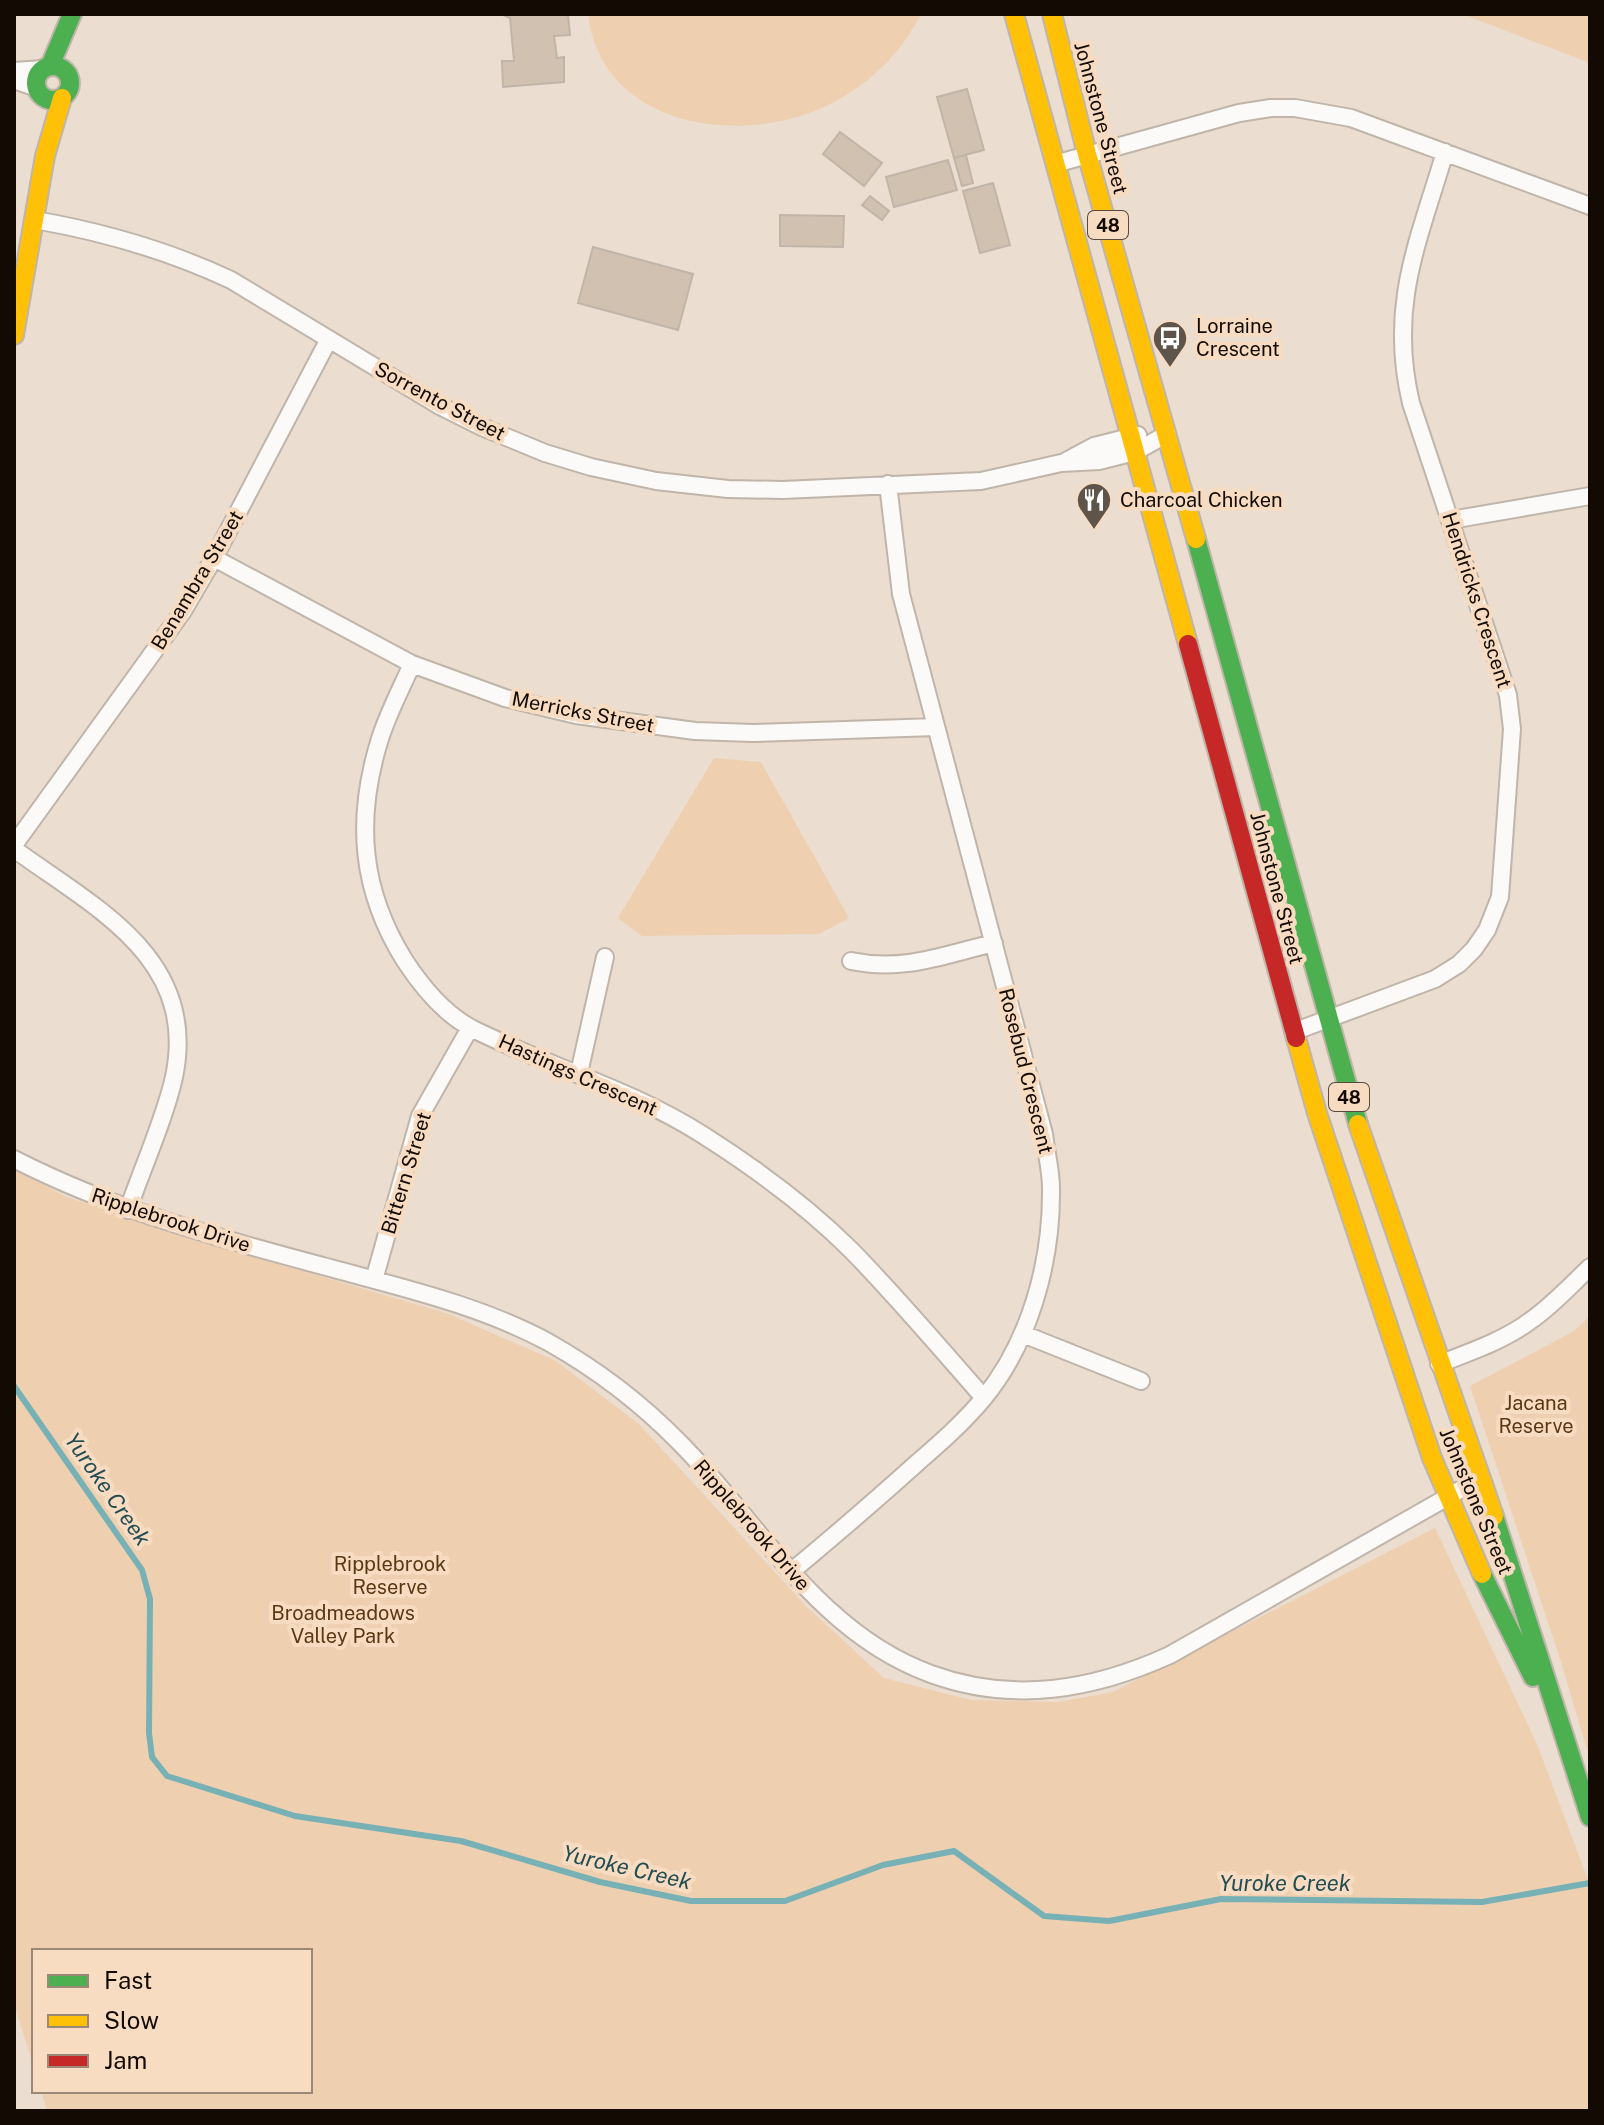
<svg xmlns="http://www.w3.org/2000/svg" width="1604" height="2125" font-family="'Public Sans',sans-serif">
<rect width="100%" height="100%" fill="#ebddcf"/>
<path fill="#eed0b1" d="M588 14H921C901 53 871 83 832 103 747 148 601 130 588 14Z
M1462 14H1590V63Z
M714 758 761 762 849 918 819 934 642 936 618 918Z
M14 1170 67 1197 183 1236 446 1313 556 1361 639 1424 806 1606 884 1678 971 1700 1058 1702 1113 1692 1435 1528 1537 1744 1590 1885V2111H47L41 2091H310V1951H34V2068L14 2004Z
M1590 1316V1759L1561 1662 1470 1386 1574 1331Z"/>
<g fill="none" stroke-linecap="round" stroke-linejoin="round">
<path stroke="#77b1b6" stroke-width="6" d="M14 1386 142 1570 150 1599 149 1733 152 1757 167 1776 295 1816 461 1841 600 1882 691 1901H785L883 1865 954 1851 1044 1916 1109 1921 1221 1899 1482 1902 1590 1883"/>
</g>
<path fill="#d0c1b1" stroke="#c1b5aa" stroke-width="2" d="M501 14H568L570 35 554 36 557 58 564 57V82L503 87 502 61H514L510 18Z
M967 89 984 150 954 158 937 97Z
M840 132 882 163 864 186 823 154Z
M966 155 973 183 962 186 954 158Z
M948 160 957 190 894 207 886 177Z
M993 183 1010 245 980 253 963 191Z
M870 196 889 211 882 220 862 205Z
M780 215 844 216 843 247 780 246Z
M593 247 693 274 678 330 578 303Z"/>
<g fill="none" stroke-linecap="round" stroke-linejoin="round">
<g stroke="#c0b5aa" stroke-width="20">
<path id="street" d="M14 71 43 69
M14 80 37 88
M1055 164 1239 113 1271 108H1295L1351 118 1590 206
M35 220C104 232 167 250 231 280L438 405 482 427 545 453 591 467 656 481 728 489 783 490 981 481 1061 463 1099 461 1135 452 1167 434
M1066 461 1094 446 1138 435
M1451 520 1590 496
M214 558 412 664 505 698 576 715 695 731 753 733 936 727
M412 664C401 689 387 715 379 742 355 821 361 891 405 961 422 987 446 1015 473 1029 549 1067 631 1089 703 1135 755 1168 807 1206 851 1250 897 1297 940 1348 984 1398
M14 845 183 611 214 558 329 339
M14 849C95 908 199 958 174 1077 165 1118 142 1169 128 1210
M851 961C904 972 943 955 994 943
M1293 1032 1435 979 1459 964 1474 949 1487 930 1500 897 1512 729 1508 695 1411 403C1388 306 1418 243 1445 152
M579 1073 605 957
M14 1159C115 1211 225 1240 334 1269 407 1289 481 1306 548 1342 596 1369 642 1404 680 1443 761 1525 818 1633 931 1674 1013 1704 1093 1690 1170 1655L1481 1478
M374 1280 420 1116 470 1028
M1023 1334 1141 1381
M1439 1364C1470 1352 1503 1341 1530 1321 1552 1306 1571 1285 1590 1267
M792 1571C834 1536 876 1500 917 1463 940 1443 963 1423 983 1399 1030 1342 1052 1262 1051 1188 1051 1170 1046 1152 1044 1134L901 594 888 484"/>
</g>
<g stroke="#c0b5aa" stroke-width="22">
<path id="fast" d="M36 83a17 17 0 1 1 34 0a17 17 0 1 1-34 0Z
M50 66 72 14
M1196 539 1358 1124
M1494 1516 1590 1817
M1482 1574 1533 1677"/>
</g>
<g stroke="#c0b5aa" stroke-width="22">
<path id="slow" d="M1014 14 1188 644
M1052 14 1087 154 1196 539
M14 335 45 156 62 98
M1296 1038 1317 1113 1432 1458 1482 1574
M1358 1124 1494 1516"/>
</g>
<g stroke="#c0b5aa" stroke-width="22">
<path id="jam" d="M1188 644 1296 1038"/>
</g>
<use href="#street" stroke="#fcfaf8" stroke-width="16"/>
<use href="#fast" stroke="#4caf50" stroke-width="18"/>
<use href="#slow" stroke="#ffc107" stroke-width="18"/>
<use href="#jam" stroke="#c62828" stroke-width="18"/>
</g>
<defs>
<g id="bus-pin" transform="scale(1.8)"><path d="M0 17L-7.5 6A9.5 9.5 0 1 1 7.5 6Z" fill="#5f544a" stroke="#f8dcc2"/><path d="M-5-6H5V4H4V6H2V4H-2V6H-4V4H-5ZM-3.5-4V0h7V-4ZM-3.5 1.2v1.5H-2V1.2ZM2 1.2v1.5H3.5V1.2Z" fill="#fff"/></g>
<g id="restaurant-pin" transform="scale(1.8)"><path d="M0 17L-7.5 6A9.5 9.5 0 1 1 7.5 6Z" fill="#5f544a" stroke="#f8dcc2"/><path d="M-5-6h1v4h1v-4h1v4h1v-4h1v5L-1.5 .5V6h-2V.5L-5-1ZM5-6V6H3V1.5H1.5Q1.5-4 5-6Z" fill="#fff"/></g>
</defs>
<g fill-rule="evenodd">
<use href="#bus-pin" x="1170" y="338"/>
<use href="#restaurant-pin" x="1094" y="500"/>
</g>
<g text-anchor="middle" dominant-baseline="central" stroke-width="8" stroke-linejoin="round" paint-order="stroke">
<g fill="#f8dcc2" stroke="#584a3c" stroke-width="2">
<rect x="1088" y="211" width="40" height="28" rx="6"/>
<rect x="1329" y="1083" width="40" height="28" rx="6"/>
</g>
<g font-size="18" font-weight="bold" fill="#130b03">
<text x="1108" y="225">48</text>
<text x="1349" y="1097">48</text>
</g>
<g font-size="20" fill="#130b03" stroke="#f8dcc2">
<text transform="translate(1101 118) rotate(75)">Johnstone Street</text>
<text transform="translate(440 401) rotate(28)">Sorrento Street</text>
<text transform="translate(197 580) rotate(-59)">Benambra Street</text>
<text transform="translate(1477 600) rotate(72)">Hendricks Crescent</text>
<text transform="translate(583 712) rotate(11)">Merricks Street</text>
<text transform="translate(1277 888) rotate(75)">Johnstone Street</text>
<text transform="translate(1026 1071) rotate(76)">Rosebud Crescent</text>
<text transform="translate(578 1075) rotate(24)">Hastings Crescent</text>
<text transform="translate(406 1173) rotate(-73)">Bittern Street</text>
<text transform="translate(171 1220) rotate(18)">Ripplebrook Drive</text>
<text transform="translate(1476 1501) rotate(67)">Johnstone Street</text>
<text transform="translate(752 1525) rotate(49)">Ripplebrook Drive</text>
</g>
<g font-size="20" fill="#130b03" stroke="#f8dcc2" text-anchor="start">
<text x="1196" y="326">Lorraine<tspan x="1196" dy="23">Crescent</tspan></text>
<text x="1120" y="500">Charcoal Chicken</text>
</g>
<g font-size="20" fill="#593812" stroke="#f8dcc2">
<text x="1536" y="1403">Jacana<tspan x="1536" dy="23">Reserve</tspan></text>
<text x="390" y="1564">Ripplebrook<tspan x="390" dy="23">Reserve</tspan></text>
<text x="343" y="1613">Broadmeadows<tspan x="343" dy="23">Valley Park</tspan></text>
</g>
<g font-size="22" font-style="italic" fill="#244d53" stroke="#f8dcc2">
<text transform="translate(108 1489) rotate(55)">Yuroke Creek</text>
<text transform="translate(627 1867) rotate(13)">Yuroke Creek</text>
<text x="1285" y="1883">Yuroke Creek</text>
</g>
</g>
<rect width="1604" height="2125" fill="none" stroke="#130b03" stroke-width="32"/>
<rect x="32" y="1949" width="280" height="144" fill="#f8dcc2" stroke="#9c8876" stroke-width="2"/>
<rect x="48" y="1975" width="40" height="12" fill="#4caf50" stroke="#9c8876" stroke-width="2"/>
<text x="104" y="1989" font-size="24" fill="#130b03">Fast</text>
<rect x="48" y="2015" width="40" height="12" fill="#ffc107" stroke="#9c8876" stroke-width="2"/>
<text x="104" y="2029" font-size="24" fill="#130b03">Slow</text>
<rect x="48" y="2055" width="40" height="12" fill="#c62828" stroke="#9c8876" stroke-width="2"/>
<text x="104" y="2069" font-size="24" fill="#130b03">Jam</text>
</svg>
